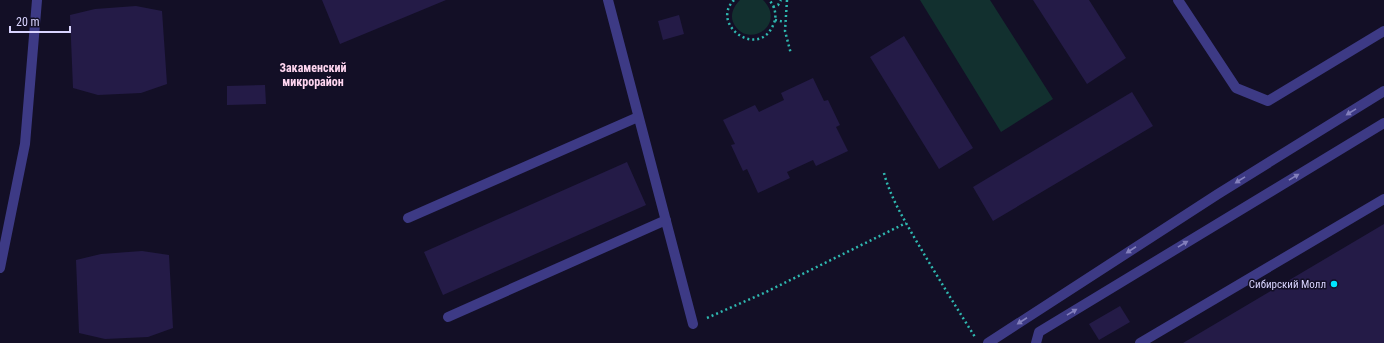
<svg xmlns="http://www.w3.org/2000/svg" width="1384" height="343" font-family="'Roboto Condensed',sans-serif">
<rect width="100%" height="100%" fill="#130f26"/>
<path fill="#12302f" d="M740 0H763C788 25 746 51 733 22 730 14 734 6 740 0Z
M920 0H990L1053 99 1001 132Z"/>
<path fill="#241b47" d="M322 0H446L340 44Z
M1033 0H1089L1126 58 1087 84Z
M136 6 162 11 167 84 141 93 98 95 73 88 70 15 95 9Z
M679 15 684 34 663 40 658 21Z
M904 36 973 148 939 169 870 57Z
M813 78 824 101 828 100 840 125 836 127 848 151 816 166 813 160 787 172 790 178 758 193 747 169 743 171 731 145 735 144 723 120 755 105 759 112 784 100 781 93Z
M265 85 266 104 227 105V86Z
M1132 92 1153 126 993 221 973 187Z
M627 162 646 205 443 295 424 252Z
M1384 224V343H1183Z
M142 251 169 255 173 328 148 337 105 339 79 333 76 260 101 254Z
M1120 306 1130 322 1099 340 1089 324Z"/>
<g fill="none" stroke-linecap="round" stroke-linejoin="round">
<path stroke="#2fb8b0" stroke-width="2.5" stroke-dasharray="2 3" stroke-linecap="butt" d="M734 0C709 25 760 61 774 23 777 16 775 6 769 0
M787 0 785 31 791 54
M773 7 778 5 781 0
M775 20 785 22
M884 173C890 196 902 216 914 237 934 271 954 304 975 337
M707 318 764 293 906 223"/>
<path stroke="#3d3a85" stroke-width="10" d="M608 0 693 324
M1178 0 1236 88 1268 101 1384 31
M408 218 638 117
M0 268 25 144 37 0
M448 317 666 220
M988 343 1218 194 1384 91
M1036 343 1039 332 1384 123
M1140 343 1384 199"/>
</g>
<defs><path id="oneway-solid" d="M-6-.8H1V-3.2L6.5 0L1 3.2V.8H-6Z"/></defs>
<g fill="#837fbc">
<use href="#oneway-solid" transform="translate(1351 112) rotate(148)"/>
<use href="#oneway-solid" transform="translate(1294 177) rotate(-31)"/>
<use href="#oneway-solid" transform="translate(1240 180) rotate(148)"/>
<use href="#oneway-solid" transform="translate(1183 244) rotate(-31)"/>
<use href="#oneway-solid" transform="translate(1131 250) rotate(147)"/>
<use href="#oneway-solid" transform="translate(1072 312) rotate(-31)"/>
<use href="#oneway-solid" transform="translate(1022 321) rotate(147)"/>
</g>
<circle fill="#00e5ff" stroke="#130f26" stroke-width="1.5" cx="1334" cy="284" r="4"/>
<g text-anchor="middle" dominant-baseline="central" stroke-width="3" stroke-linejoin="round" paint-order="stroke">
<g font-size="11" fill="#d9d4ff" stroke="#130f26" text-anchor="end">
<text x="1326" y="284">Сибирский Молл</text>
</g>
<g font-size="12" font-weight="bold" fill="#ffd6f0" stroke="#130f26">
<text x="313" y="68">Закаменский<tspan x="313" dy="14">микрорайон</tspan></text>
</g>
</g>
<path d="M10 26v6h60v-6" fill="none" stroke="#d9d4ff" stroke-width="2"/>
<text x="16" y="26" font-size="12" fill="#d9d4ff" stroke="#130f26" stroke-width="3" paint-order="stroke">20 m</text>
</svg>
